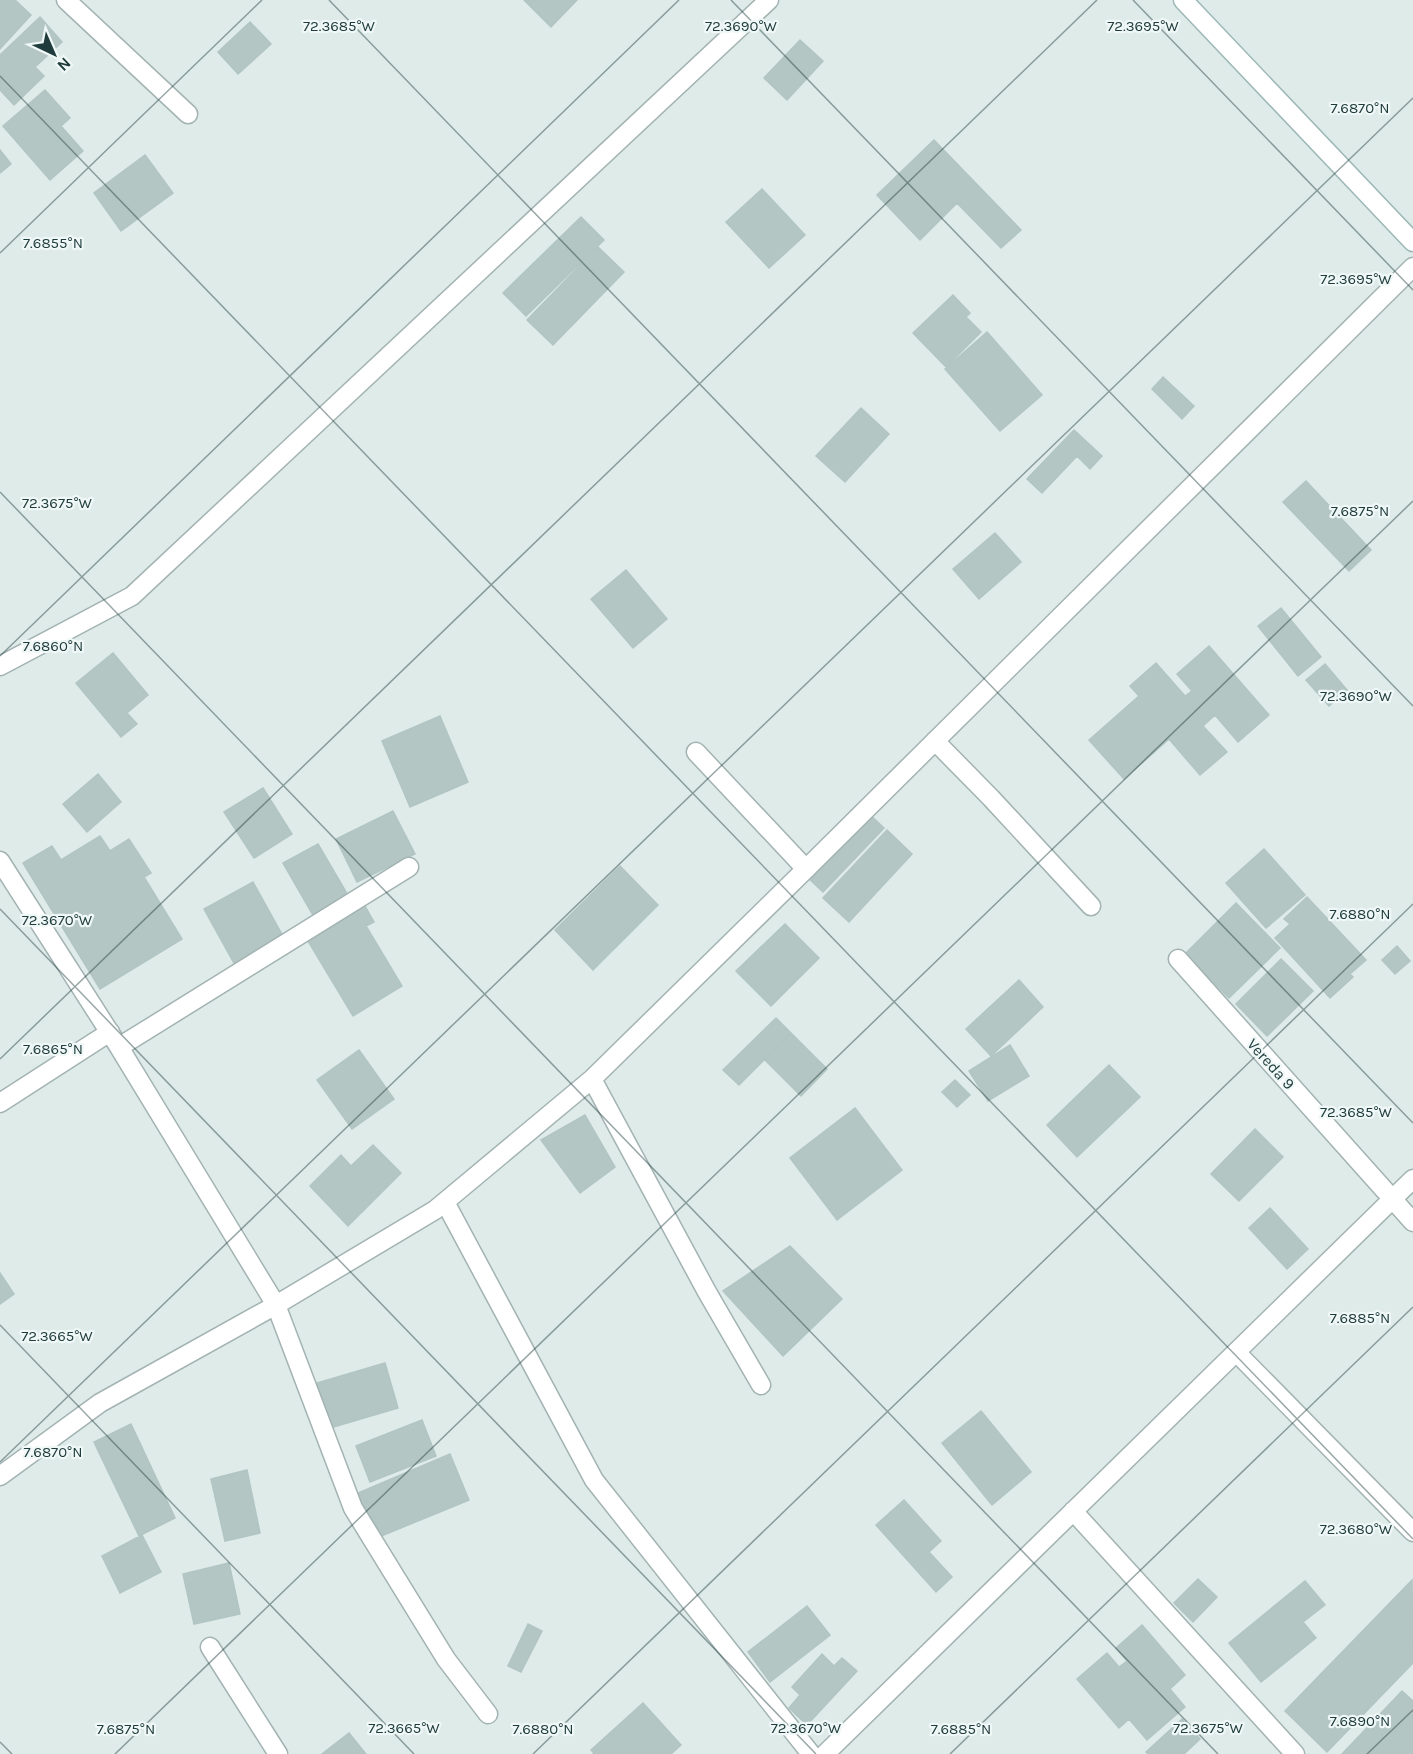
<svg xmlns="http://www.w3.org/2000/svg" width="1413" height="1754" font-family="Karla,sans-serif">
<rect width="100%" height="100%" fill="#dfebe9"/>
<path fill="#b4c6c3" stroke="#b1c5c3" stroke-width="1.5" d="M0 0H15L31 15 0 49Z
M524 0H577L551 27Z
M40 17 62 42 35 67 44 76 14 105 0 90V55Z
M250 22 271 44 238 74 218 52Z
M800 40 823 61 787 100 764 78Z
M45 90 70 118 61 126 83 151 50 180 3 126Z
M934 140 1021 230 1001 248 957 203 920 240 877 195Z
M0 150 11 164 0 173Z
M145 155 173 193 121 231 94 193Z
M762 189 805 235 769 268 726 222Z
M581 217 604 240 526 316 503 293Z
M598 247 624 272 553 345 527 320Z
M953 295 970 313 966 317 981 332 946 367 913 333Z
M987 332 1042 395 1000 431 945 369Z
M1163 377 1194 406 1182 419 1152 389Z
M861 408 889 434 845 482 816 456Z
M1074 430 1102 456 1090 469 1077 456 1042 493 1027 479Z
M1306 481 1371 550 1349 571 1283 502Z
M995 533 1021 562 979 599 953 569Z
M626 570 667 619 633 648 591 599Z
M1281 608 1321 657 1298 676 1258 626Z
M1209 646 1269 715 1238 742 1215 715 1203 726 1227 752 1200 775 1169 739 1124 779 1089 740 1139 696 1130 686 1156 663 1185 696 1192 691 1177 674Z
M113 653 148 695 127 713 137 724 121 737 76 683Z
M1325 664 1347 690 1329 706 1306 680Z
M440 716 468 782 410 807 382 741Z
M98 774 121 802 87 832 63 804Z
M263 788 292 834 254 858 224 812Z
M393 811 415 854 357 882 336 839Z
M867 812 884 828 823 892 806 876Z
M887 830 912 854 849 922 823 898Z
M100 836 110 851 129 839 151 873 144 877 182 939 100 989 23 863 52 846 61 860Z
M318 844 349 897 314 917 283 863Z
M1264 849 1305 895 1266 928 1226 883Z
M620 866 658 905 593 970 555 930Z
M253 882 284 938 235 965 204 909Z
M1307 897 1366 960 1350 974 1353 977 1330 998 1275 938 1290 924 1284 919Z
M1236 903 1280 948 1229 998 1185 954Z
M365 906 374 922 366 926 402 986 353 1016 308 941Z
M785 924 819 958 771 1006 736 971Z
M1397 946 1410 961 1395 974 1382 960Z
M1281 959 1313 991 1267 1036 1236 1004Z
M1019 980 1043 1007 991 1056 966 1029Z
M776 1018 791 1033 739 1085 723 1070Z
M791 1033 827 1069 801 1096 765 1060Z
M1010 1045 1029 1076 988 1101 969 1071Z
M359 1050 394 1099 352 1129 317 1080Z
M1109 1065 1140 1097 1077 1157 1047 1125Z
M955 1080 970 1095 957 1107 942 1092Z
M855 1108 902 1170 837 1220 790 1158Z
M585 1115 615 1167 580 1193 541 1140Z
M1255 1129 1283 1157 1239 1201 1211 1174Z
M373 1145 401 1173 348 1226 310 1186 341 1155 351 1166Z
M1270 1208 1308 1249 1287 1269 1249 1228Z
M790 1246 842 1299 783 1356 723 1291Z
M0 1273 14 1294 0 1304Z
M385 1363 398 1408 330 1428 317 1383Z
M981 1411 1031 1472 992 1505 942 1443Z
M422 1420 436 1456 370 1482 356 1446Z
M131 1424 175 1518 139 1536 94 1442Z
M450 1454 469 1500 374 1539 356 1494Z
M247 1470 260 1533 225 1541 211 1479Z
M904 1500 941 1541 929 1552 952 1577 936 1592 876 1525Z
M142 1535 161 1572 120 1593 102 1556Z
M229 1563 240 1614 194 1624 183 1574Z
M1198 1579 1217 1597 1193 1622 1174 1603Z
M1412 1580 1413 1663 1327 1752 1285 1711Z
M1305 1581 1325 1605 1303 1622 1316 1638 1261 1682 1229 1643Z
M807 1606 830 1635 770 1682 748 1652Z
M528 1624 542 1631 521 1672 508 1666Z
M1142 1625 1185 1675 1170 1689 1185 1707 1147 1740 1129 1719 1119 1728 1077 1679 1107 1653 1119 1667 1127 1661 1116 1648Z
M822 1654 834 1666 842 1658 857 1671 807 1725 789 1708 800 1695 792 1687Z
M1402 1691 1413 1701V1754H1342Z
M643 1703 681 1745 671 1754H593L594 1753 591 1750Z
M1182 1719 1200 1739 1184 1754H1148L1146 1752Z
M349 1733 366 1754H322Z"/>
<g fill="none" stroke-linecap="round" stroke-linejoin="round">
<g stroke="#a2b3b2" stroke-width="21">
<path id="lane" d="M935 741 991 798 1091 906
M696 752 806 869"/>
</g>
<g stroke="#a2b3b2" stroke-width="21">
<path id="street" d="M66 0 188 114
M0 666 132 596 769 0
M0 861 119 1047 276 1305 353 1508 446 1659 488 1714
M1178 959 1413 1222
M119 1047 409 867
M592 1079 707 1292 761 1385
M0 1103 110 1032
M445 1202 594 1480 811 1754
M1236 1352 1413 1532
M0 1476 100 1403 276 1305 435 1210 592 1079 806 869 1413 267
M1073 1511 1295 1754
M210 1647 278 1754
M825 1754 1413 1179"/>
</g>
<g stroke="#9db8b6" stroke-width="21">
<path id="secondary" d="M1183 0 1413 242"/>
</g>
<use href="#lane" stroke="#fff" stroke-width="18"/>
<use href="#street" stroke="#fff" stroke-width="18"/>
<use href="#secondary" stroke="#fff" stroke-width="18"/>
</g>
<path fill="none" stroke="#1f3b3c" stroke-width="1.5" stroke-opacity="0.45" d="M329 0 1413 1123M731 0 1413 706M1133 0 1413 290M0 76 1413 1539M0 253 262 0M0 492 1218 1754M0 656 679 0M0 909 816 1754M0 1059 1097 0M0 1325 414 1754M0 1462 1413 98M0 1742 12 1754M115 1754 1413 501M533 1754 1413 904M950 1754 1413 1307M1367 1754 1413 1710"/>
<g text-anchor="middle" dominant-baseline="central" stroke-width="4.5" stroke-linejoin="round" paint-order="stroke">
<g font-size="16" fill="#1f3b3c" stroke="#eff8f6">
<text transform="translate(1271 1064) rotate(48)">Vereda 9</text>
</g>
</g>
<g font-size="15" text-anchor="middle" fill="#1f3b3c" stroke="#eff8f6" stroke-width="4.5" stroke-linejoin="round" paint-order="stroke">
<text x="339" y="31">72.3685°W</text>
<text x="741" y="31">72.3690°W</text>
<text x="1143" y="31">72.3695°W</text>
<text x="1360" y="113">7.6870°N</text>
<text x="53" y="248">7.6855°N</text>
<text x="1356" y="284">72.3695°W</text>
<text x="57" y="508">72.3675°W</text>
<text x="1360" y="516">7.6875°N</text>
<text x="53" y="651">7.6860°N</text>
<text x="1356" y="701">72.3690°W</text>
<text x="1360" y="919">7.6880°N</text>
<text x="57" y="925">72.3670°W</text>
<text x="53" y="1054">7.6865°N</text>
<text x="1356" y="1117">72.3685°W</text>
<text x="1360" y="1323">7.6885°N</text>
<text x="57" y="1341">72.3665°W</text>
<text x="53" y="1457">7.6870°N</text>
<text x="1356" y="1534">72.3680°W</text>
<text x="1360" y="1726">7.6890°N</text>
<text x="404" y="1733">72.3665°W</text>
<text x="806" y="1733">72.3670°W</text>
<text x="1208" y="1733">72.3675°W</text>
<text x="126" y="1734">7.6875°N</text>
<text x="543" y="1734">7.6880°N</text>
<text x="961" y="1734">7.6885°N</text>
</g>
<g transform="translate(54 54) rotate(136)" stroke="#eff8f6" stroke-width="4.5" paint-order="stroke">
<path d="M0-4.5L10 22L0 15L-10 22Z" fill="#1f3b3c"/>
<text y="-9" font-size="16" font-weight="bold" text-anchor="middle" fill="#1f3b3c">N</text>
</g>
</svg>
